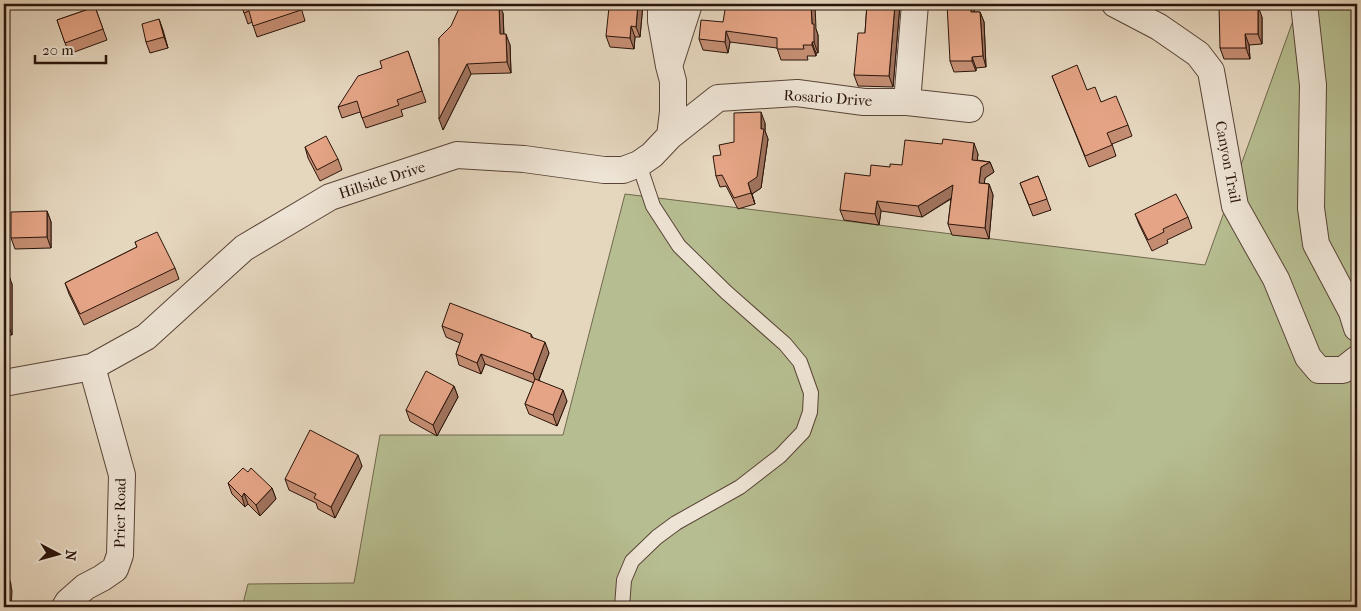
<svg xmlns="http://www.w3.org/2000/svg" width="1361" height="611" font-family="'IM FELL French Canon',serif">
<rect width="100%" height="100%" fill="#e5d6be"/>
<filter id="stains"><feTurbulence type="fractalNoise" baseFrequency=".004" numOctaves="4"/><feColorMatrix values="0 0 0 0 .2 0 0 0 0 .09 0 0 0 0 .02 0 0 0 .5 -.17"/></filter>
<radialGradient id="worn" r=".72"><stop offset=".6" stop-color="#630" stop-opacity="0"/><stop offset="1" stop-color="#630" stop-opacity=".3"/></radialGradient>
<path fill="#b6bd90" stroke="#70684d" d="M1299 4H1357V607H242L248 584 354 583 380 435H563L625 194 1205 265Z"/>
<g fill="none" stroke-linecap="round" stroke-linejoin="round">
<g stroke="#594437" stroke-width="16">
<path id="service" d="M622 607 624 580 632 561 657 537 676 523 740 487 780 456 803 432 810 412 811 393 800 362 785 344 726 292 679 246 653 206 639 164"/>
</g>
<g stroke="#594437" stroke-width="28">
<path id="minor" d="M1115 4 1159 27 1198 54 1211 71 1235 206 1276 279 1308 357 1319 370H1343L1357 359
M1304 4 1313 85 1311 208 1316 244 1352 312 1357 328
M670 63 689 4
M907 102 915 4
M670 136 718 98 797 93 864 102H907L970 109
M4 383 92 367 146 337 244 248 330 197 457 155 524 159 604 170H623L639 164 652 155 670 136 673 112V81L669 66 661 21V4
M65 607 68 602 85 587 102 578 115 569 120 555 122 475 92 367"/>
</g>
<use href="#service" stroke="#eee4d5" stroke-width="14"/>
<use href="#minor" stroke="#eee4d5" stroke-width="26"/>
</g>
<path fill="#c48d72" stroke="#2a140a" d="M241 4H300L305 21 257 37 252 22 248 24Z
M643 4 640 37H635L634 49 610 47 606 36Z
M867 4H900L893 87 858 86 854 75 865 33Z
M1246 4 1247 6 1262 17V44L1249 45 1250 59H1224L1220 48Z
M95 7 107 40 69 54 57 20Z
M974 12H980L984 22 986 67 976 68V71L954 72 950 61Z
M503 13 504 34 510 45 511 73 471 74 443 130 439 38Z
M159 19 168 48 150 53 146 42Z
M723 22 816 29 818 35V53H816V56H807L808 60H781L777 48 730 42 728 53 703 50 699 39Z
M408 51 426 102 401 110 403 116 366 128 360 112 342 118 338 107 382 68Z
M1052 76 1087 90 1128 125 1132 136 1112 144 1116 156 1089 167Z
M765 123V131L768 139 761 188 752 194 755 204 738 209 726 186 720 187 716 176 721 155 734 142Z
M305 147 338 159 342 170 320 181 308 158Z
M978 154 977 160 990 162 994 172 985 178 984 183 989 184 993 195 989 239 952 235 948 224 951 199 922 217 881 211 879 225 844 220 840 210 870 176 890 167Z
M1038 176 1051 210 1033 216 1020 183Z
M47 211 51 222V248L15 249 11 238Z
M1135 214 1188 217 1192 228 1167 240 1168 243 1152 251 1139 224Z
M135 242 175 268 179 279 84 325 69 294 65 283 137 247Z
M4 273 12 284V335H4Z
M442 326 531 334 533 338 549 353 539 380 567 401 557 426 529 414 525 404 534 383 485 364 481 374 459 365 456 354 460 343 446 337Z
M454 386 458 397 437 436 410 421 406 410Z
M362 466 335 518 318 509 316 503 289 490 285 479Z
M248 472 272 488 276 499 260 516 248 504 245 507 232 494 228 483Z"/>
<path fill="#a0735d" stroke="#2a140a" d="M499 4 503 13 504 45 500 34Z
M638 4H643L640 37 636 27Z
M811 4H815L816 29 818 35V53L814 42 812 24Z
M895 4H900L893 87 889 76Z
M971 4H974L975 23 971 12Z
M1258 6 1262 17V44L1258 34Z
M980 12 984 22 986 67 983 56Z
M159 19 163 30 168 48 164 37Z
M631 26 635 37 634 49 630 38Z
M726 31 730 42 728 53 725 42Z
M506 34 510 45 511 73 507 62Z
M1245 34 1249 45 1250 59 1246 48Z
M812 42 816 53V56L812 45Z
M972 57 976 68V71L972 61Z
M467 64 471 74 443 130 439 119Z
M761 112 765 123V131L768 139 761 188 752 194 755 204 748 183 761 129Z
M974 143 978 154 976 171 972 160Z
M990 162 994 172 985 178 983 194 979 183 981 167Z
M989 184 993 195 989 239 985 228Z
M953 185 956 195 922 217 918 206Z
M877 201 881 211 879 225 875 214Z
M47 211 51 222V248L47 237Z
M8 273 12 284V335L8 324Z
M545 342 549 353 537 384 533 374Z
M481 354 485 364 481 374 477 363Z
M454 386 458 397 437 436 433 425Z
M563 390 567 401 557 426 553 415Z
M358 455 362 466 335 518 331 507Z
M272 488 276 499 260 516 256 505Z
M244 493 248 504 245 507 242 497Z
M4 536 7 546 4 575Z
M7 573 11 584V586L12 591 11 607H6Z"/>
<path fill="#e4a485" stroke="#2a140a" d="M241 4H299L301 10 253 26 249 11 244 13Z
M461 4H499L500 34H506L507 62 467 64 439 119V38L451 26Z
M611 4H638L636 27 631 26 630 38 606 36 609 7H611Z
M726 4H750L789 8V4H811L812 24H814V42H812V45H803L804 49H777V38L726 31 725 42 699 39 701 20 723 22Z
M867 4H895L889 76 854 75 858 33H865Z
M947 4H971V12H980L983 56 972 57V61H950Z
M1246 4 1247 6H1258V34H1245L1246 48H1220L1219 5Z
M95 7 103 29 65 43 57 20Z
M159 19 164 37 146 42 142 24Z
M408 51 422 91 397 100 399 105 362 118 357 101 338 107 358 76 382 68 380 61Z
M1077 65 1087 90 1095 87 1101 102 1116 96 1128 125 1107 133 1112 145 1085 156 1052 76Z
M761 112V129H764L757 177 748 183 751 193 734 198 722 175 716 176 713 156 721 155 719 145 734 142V113Z
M326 136 338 159 317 170 305 147Z
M943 139 974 143 972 160 990 162 981 167 979 183 989 184 985 228 948 224 953 185 918 206 877 201 875 214 840 210 845 173 870 176 871 165 890 167V164L902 165 905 140 942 144Z
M1038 176 1047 199 1029 205 1020 183Z
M1176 194 1188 217 1163 229 1164 232 1148 240 1135 214Z
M47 211V237L11 238V212Z
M157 232 175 268 80 314 65 283 137 247 135 242Z
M4 273H8V324H4Z
M450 303 531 334V337L545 342 533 374 481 354 477 363 456 354 463 334 442 326Z
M426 371 454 386 433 425 406 410Z
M535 379 563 390 553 415 525 404Z
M310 430 358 455 331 507 314 498 316 494 285 479Z
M243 468 248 472 251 468 272 488 256 505 244 493 242 497 228 483Z
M4 573H7V580H9L6 607H4Z"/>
<g text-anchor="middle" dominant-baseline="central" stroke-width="5" stroke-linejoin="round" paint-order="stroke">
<g font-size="15" fill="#2a140a" stroke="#eee4d5">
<text transform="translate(828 98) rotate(4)">Rosario Drive</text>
<text transform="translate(1228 162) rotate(79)">Canyon Trail</text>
<text transform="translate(382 180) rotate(-18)">Hillside Drive</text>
<text transform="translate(120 513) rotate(-89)">Prier Road</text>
</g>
</g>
<rect width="1361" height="611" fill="none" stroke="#e5d6be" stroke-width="20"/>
<rect x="5" y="5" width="1351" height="601" fill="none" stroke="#2a140a" stroke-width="2.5"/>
<rect x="10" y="10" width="1341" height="591" fill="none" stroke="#2a140a"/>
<g transform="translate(58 554) rotate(96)" stroke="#eee4d5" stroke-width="4" paint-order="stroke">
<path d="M0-4L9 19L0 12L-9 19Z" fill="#2a140a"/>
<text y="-8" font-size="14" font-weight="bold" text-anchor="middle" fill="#2a140a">N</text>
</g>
<path d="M35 55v8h71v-8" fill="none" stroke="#2a140a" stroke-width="2.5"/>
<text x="42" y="55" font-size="15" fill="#2a140a" stroke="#eee4d5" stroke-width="4" paint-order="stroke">20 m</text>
<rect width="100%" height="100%" filter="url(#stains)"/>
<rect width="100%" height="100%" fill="url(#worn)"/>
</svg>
